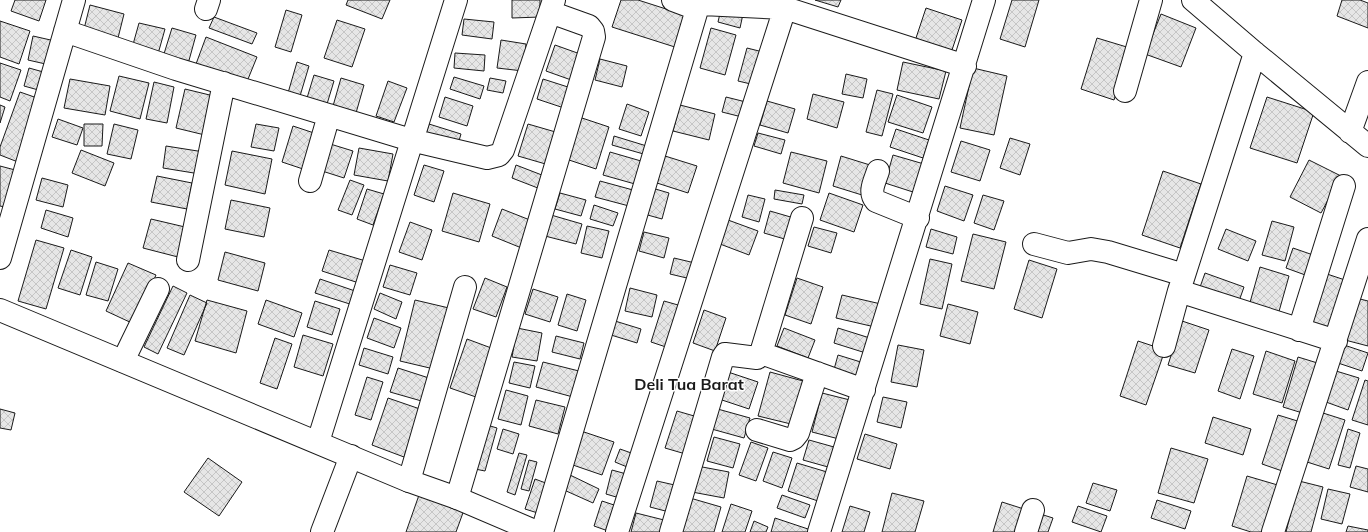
<svg xmlns="http://www.w3.org/2000/svg" width="1368" height="532" font-family="Mulish,sans-serif">
<defs>
<pattern id="building-cross-hatch" width="8" height="8" patternUnits="userSpaceOnUse"><rect width="8" height="8" fill="#e6e6e6"/><path d="M0 0l8 8M0 8l8-8" fill="none" stroke="#c5c5c5"/></pattern>
</defs>
<rect width="100%" height="100%" fill="#fff"/>
<path fill="url(#building-cross-hatch)" stroke="#1a1a1a" d="M15 0H46L39 21 11 11Z
M348 0H390L382 19 346 5Z
M512 0H540V17L512 18Z
M621 0H638L688 16 678 48 612 27Z
M815 0H841L838 7Z
M1012 0H1039L1025 47 1000 39Z
M1342 0H1360L1368 3V28L1337 16Z
M90 5 124 14 117 42 83 33Z
M926 8 962 20 951 53 915 41Z
M721 9 743 14 740 28 718 22Z
M286 10 302 15 291 52 275 47Z
M1161 14 1196 28 1181 67 1145 54Z
M214 17 257 33 252 44 209 28Z
M464 19 494 22 492 39 462 35Z
M337 20 365 29 352 67 324 58Z
M0 21 30 31 19 64 0 57Z
M139 23 165 29 158 54 132 48Z
M172 28 196 35 188 64 163 57Z
M711 28 736 35 725 75 700 68Z
M33 36 55 41 50 65 28 60Z
M206 37 257 57 246 84 196 64Z
M1097 38 1130 48 1114 100 1081 89Z
M501 40 526 44 523 71 497 68Z
M555 45 583 55 574 81 546 71Z
M747 48 763 52 755 85 738 81Z
M455 53 485 55 484 71 454 68Z
M600 59 627 66 622 87 595 80Z
M297 62 309 66 300 96 288 93Z
M903 62 946 71 939 99 897 90Z
M0 63 21 70 10 101 0 97Z
M29 68 47 73 42 91 24 86Z
M973 68 1007 76 994 135 960 128Z
M846 74 867 79 863 98 842 94Z
M314 75 334 81 327 104 307 98Z
M119 76 149 83 140 119 110 111Z
M454 77 484 86 480 99 450 89Z
M341 78 364 85 356 113 333 106Z
M490 78 506 81 503 93 487 90Z
M70 79 110 86 105 115 64 108Z
M543 79 571 88 564 108 537 99Z
M388 81 407 88 394 122 376 116Z
M154 82 174 87 167 123 146 119Z
M185 89 218 97 209 136 176 128Z
M877 90 893 94 882 136 866 132Z
M20 92 40 99 18 162 0 155V147Z
M813 94 844 102 837 128 807 119Z
M897 95 932 107 923 133 888 122Z
M445 97 473 106 467 126 439 117Z
M726 97 746 102 742 117 722 112Z
M1267 97 1314 112 1297 163 1250 148Z
M767 101 795 109 788 133 760 125Z
M627 104 649 112 641 136 619 129Z
M0 105 5 107 0 123Z
M680 105 715 114 709 140 673 131Z
M579 117 609 127 596 169 566 159Z
M58 119 83 128 77 145 52 137Z
M84 124H103L102 146H84Z
M114 124 138 130 131 159 107 154Z
M256 124 279 128 274 151 251 147Z
M429 124 461 134 458 144 426 134Z
M528 124 559 133 549 165 518 156Z
M293 126 314 133 303 169 282 162Z
M896 129 929 140 923 158 890 147Z
M758 133 785 140 781 154 754 146Z
M614 136 650 147 647 155 612 145Z
M1010 138 1030 144 1020 175 1000 168Z
M961 141 990 150 980 181 951 172Z
M327 143 353 151 344 178 319 170Z
M166 146 204 152 200 174 163 168Z
M359 148 393 154 388 181 354 175Z
M81 150 114 163 105 186 72 173Z
M232 151 272 159 265 194 225 185Z
M610 152 641 161 635 184 603 175Z
M791 152 827 161 819 193 783 183Z
M893 155 924 164 916 193 885 183Z
M665 156 697 166 688 193 657 183Z
M841 156 870 165 862 195 833 186Z
M1309 160 1341 176 1321 213 1290 197Z
M424 165 444 171 434 202 414 195Z
M516 165 547 177 543 190 512 178Z
M0 166 19 171 9 208 0 206Z
M1163 171 1201 184 1180 248 1142 235Z
M157 176 192 183 187 209 151 202Z
M42 178 68 185 63 207 36 200Z
M350 180 364 185 352 215 338 210Z
M600 181 633 190 629 206 595 197Z
M945 186 973 195 964 221 937 211Z
M652 188 669 193 662 219 644 214Z
M367 189 384 194 373 225 357 219Z
M775 190 804 195 802 204 774 199Z
M453 193 490 204 479 242 442 231Z
M560 193 586 200 581 216 555 209Z
M829 193 863 205 854 232 820 220Z
M748 195 765 199 759 222 742 217Z
M983 195 1004 201 994 230 974 223Z
M231 200 270 208 264 237 225 229Z
M594 205 618 213 613 226 590 219Z
M502 209 535 222 524 249 492 236Z
M46 210 73 218 68 237 41 228Z
M770 211 794 218 788 240 764 233Z
M551 215 582 224 576 244 545 236Z
M151 219 185 227 178 257 143 248Z
M728 220 758 231 749 255 720 244Z
M1272 221 1294 227 1285 261 1262 255Z
M410 222 432 230 422 260 399 252Z
M587 226 609 231 602 258 581 253Z
M814 227 837 233 831 253 808 246Z
M931 229 957 237 953 254 926 247Z
M1226 229 1256 241 1248 261 1218 249Z
M644 232 669 238 664 258 639 251Z
M973 234 1006 242 994 289 961 281Z
M36 240 64 248 46 309 18 301Z
M1293 248 1316 256 1308 276 1286 268Z
M71 250 92 257 80 295 58 288Z
M329 250 369 262 362 284 322 271Z
M225 252 265 263 258 291 218 280Z
M674 258 695 263 691 279 670 274Z
M930 259 952 264 942 309 920 304Z
M1029 260 1057 269 1042 318 1014 309Z
M96 262 118 269 108 301 86 295Z
M128 263 156 275 134 324 106 311Z
M390 265 417 273 410 295 383 287Z
M1260 267 1289 276 1278 315 1249 306Z
M1205 273 1244 287 1238 304 1199 290Z
M1324 273 1348 281 1331 335 1307 328Z
M485 278 507 287 496 317 473 309Z
M797 278 823 287 811 324 785 315Z
M320 279 358 292 353 305 315 293Z
M173 286 187 293 158 354 144 347Z
M630 288 657 295 652 317 625 311Z
M533 289 558 297 550 322 525 314Z
M380 293 402 302 396 319 374 309Z
M567 294 586 300 577 331 558 325Z
M190 295 207 303 184 355 167 348Z
M842 295 881 304 875 327 836 318Z
M1356 298 1368 301V346L1345 340Z
M207 300 247 311 236 353 195 341Z
M266 300 302 313 294 337 258 324Z
M415 300 449 308 434 369 400 361Z
M315 301 340 309 332 335 307 327Z
M664 301 685 307 672 349 651 342Z
M948 304 978 312 970 344 940 336Z
M704 310 726 318 715 351 693 343Z
M374 318 401 328 394 348 367 338Z
M615 321 641 329 637 343 611 335Z
M1182 321 1209 330 1195 373 1168 365Z
M517 328 542 333 537 361 512 357Z
M784 328 815 340 808 358 777 346Z
M838 328 873 339 869 354 834 343Z
M303 335 333 344 323 376 294 367Z
M556 336 584 343 580 359 552 352Z
M275 338 292 344 277 389 260 383Z
M467 339 494 349 476 397 450 388Z
M1138 341 1165 350 1146 405 1120 396Z
M898 345 924 350 917 387 891 382Z
M1344 345 1368 353 1362 371 1338 363Z
M364 348 393 357 388 374 359 365Z
M1232 349 1254 356 1240 399 1218 391Z
M1266 351 1295 361 1282 403 1253 394Z
M838 355 864 363 859 381 833 373Z
M1298 357 1324 365 1309 415 1283 407Z
M514 362 535 366 530 388 509 383Z
M543 362 579 371 573 397 536 387Z
M398 368 432 379 425 402 390 392Z
M1336 371 1359 378 1348 410 1326 402Z
M728 372 758 382 749 409 719 399Z
M770 372 803 381 791 424 758 416Z
M367 377 383 382 371 420 355 415Z
M1365 380 1368 381V425L1352 420Z
M506 390 528 396 521 425 498 419Z
M822 393 850 400 839 439 812 432Z
M883 397 907 402 901 428 877 422Z
M388 398 420 409 404 457 372 445Z
M536 400 565 407 558 434 529 426Z
M714 408 750 418 744 438 708 428Z
M0 409 15 413 11 430 0 428Z
M677 411 701 418 689 455 665 448Z
M1323 413 1345 420 1329 469 1307 462Z
M1278 415 1304 423 1288 473 1262 464Z
M1213 417 1251 429 1243 455 1205 443Z
M487 425 497 428 485 471 475 469Z
M503 429 519 434 513 454 497 449Z
M1348 429 1360 433 1350 468 1338 465Z
M581 431 614 442 602 475 570 464Z
M865 434 897 444 890 469 857 459Z
M714 437 740 444 733 468 707 461Z
M809 440 834 447 828 467 803 460Z
M751 442 768 448 756 481 739 475Z
M1171 448 1208 459 1194 503 1158 493Z
M620 449 637 455 632 469 615 462Z
M773 452 792 458 782 488 763 481Z
M519 453 527 455 515 495 507 492Z
M208 458 242 482 219 516 184 492Z
M529 460 537 462 529 491 521 489Z
M797 463 827 472 818 501 788 491Z
M697 466 729 472 724 498 692 492Z
M1356 466 1368 469V492L1350 487Z
M612 470 630 475 623 499 606 494Z
M570 475 599 489 593 503 564 490Z
M1247 476 1281 486 1267 532H1251L1232 526Z
M535 479 551 485 541 514 525 509Z
M657 481 679 486 673 513 650 507Z
M1299 481 1323 487 1311 532H1286Z
M1093 483 1117 490 1110 511 1086 503Z
M1328 489 1350 494 1342 524 1321 519Z
M892 493 924 501 915 532H882Z
M419 495 464 510 456 532H406Z
M782 495 810 505 805 518 777 508Z
M690 498 721 507 714 532H680Z
M1157 500 1191 511 1185 529 1151 518Z
M602 501 620 507 611 532 594 526Z
M1002 502 1027 510 1020 532H993Z
M731 504 752 511 745 532H722Z
M850 506 870 512 864 532H842Z
M1078 506 1107 516 1101 532 1072 522Z
M636 513 664 520 661 532H631Z
M1037 513 1053 518 1048 532H1031Z
M775 518 814 531V532H771Z
M754 521 768 527 766 532H750Z
M1348 526 1368 530V532H1346Z"/>
<g fill="none" stroke-linecap="round" stroke-linejoin="round">
<g stroke="#1a1a1a" stroke-width="24">
<path id="minor" d="M673 0 697 9
M1193 0 1255 53 1368 146
M206 9 209 0
M65 31 176 69 411 140 487 158 499 155 503 150 554 0
M1125 91 1151 0
M1350 132 1368 82
M878 171C875 181 868 192 876 201L918 218
M310 181 329 115
M1034 244 1068 253 1091 249 1108 252 1184 275
M0 258 74 0
M188 260 224 83
M1179 291 1336 341
M1299 330 1344 186
M1164 346 1179 291 1255 53
M761 353 864 390
M123 361 158 289
M757 430 790 440 794 438 798 433 817 373
M318 442 456 0
M409 481 465 287
M457 498 594 37 593 31 589 26 550 12
M322 532 351 456
M542 532 698 6 702 4 785 8 965 66
M617 532 785 8
M671 532 723 357 725 354 757 358 761 353 802 218
M819 532 984 0
M1026 532 1033 510
M1273 532 1368 239"/>
</g>
<g stroke="#1a1a1a" stroke-width="24">
<path id="major" d="M0 310 409 481 457 498 537 532"/>
</g>
<use href="#minor" stroke="#fff" stroke-width="22"/>
<use href="#major" stroke="#fff" stroke-width="22"/>
</g>
<g text-anchor="middle" dominant-baseline="central" stroke-width="3" stroke-linejoin="round" paint-order="stroke">
<g font-size="16" font-weight="bold" fill="#1a1a1a" stroke="#fff">
<text x="689" y="384">Deli Tua Barat</text>
</g>
</g>
</svg>
